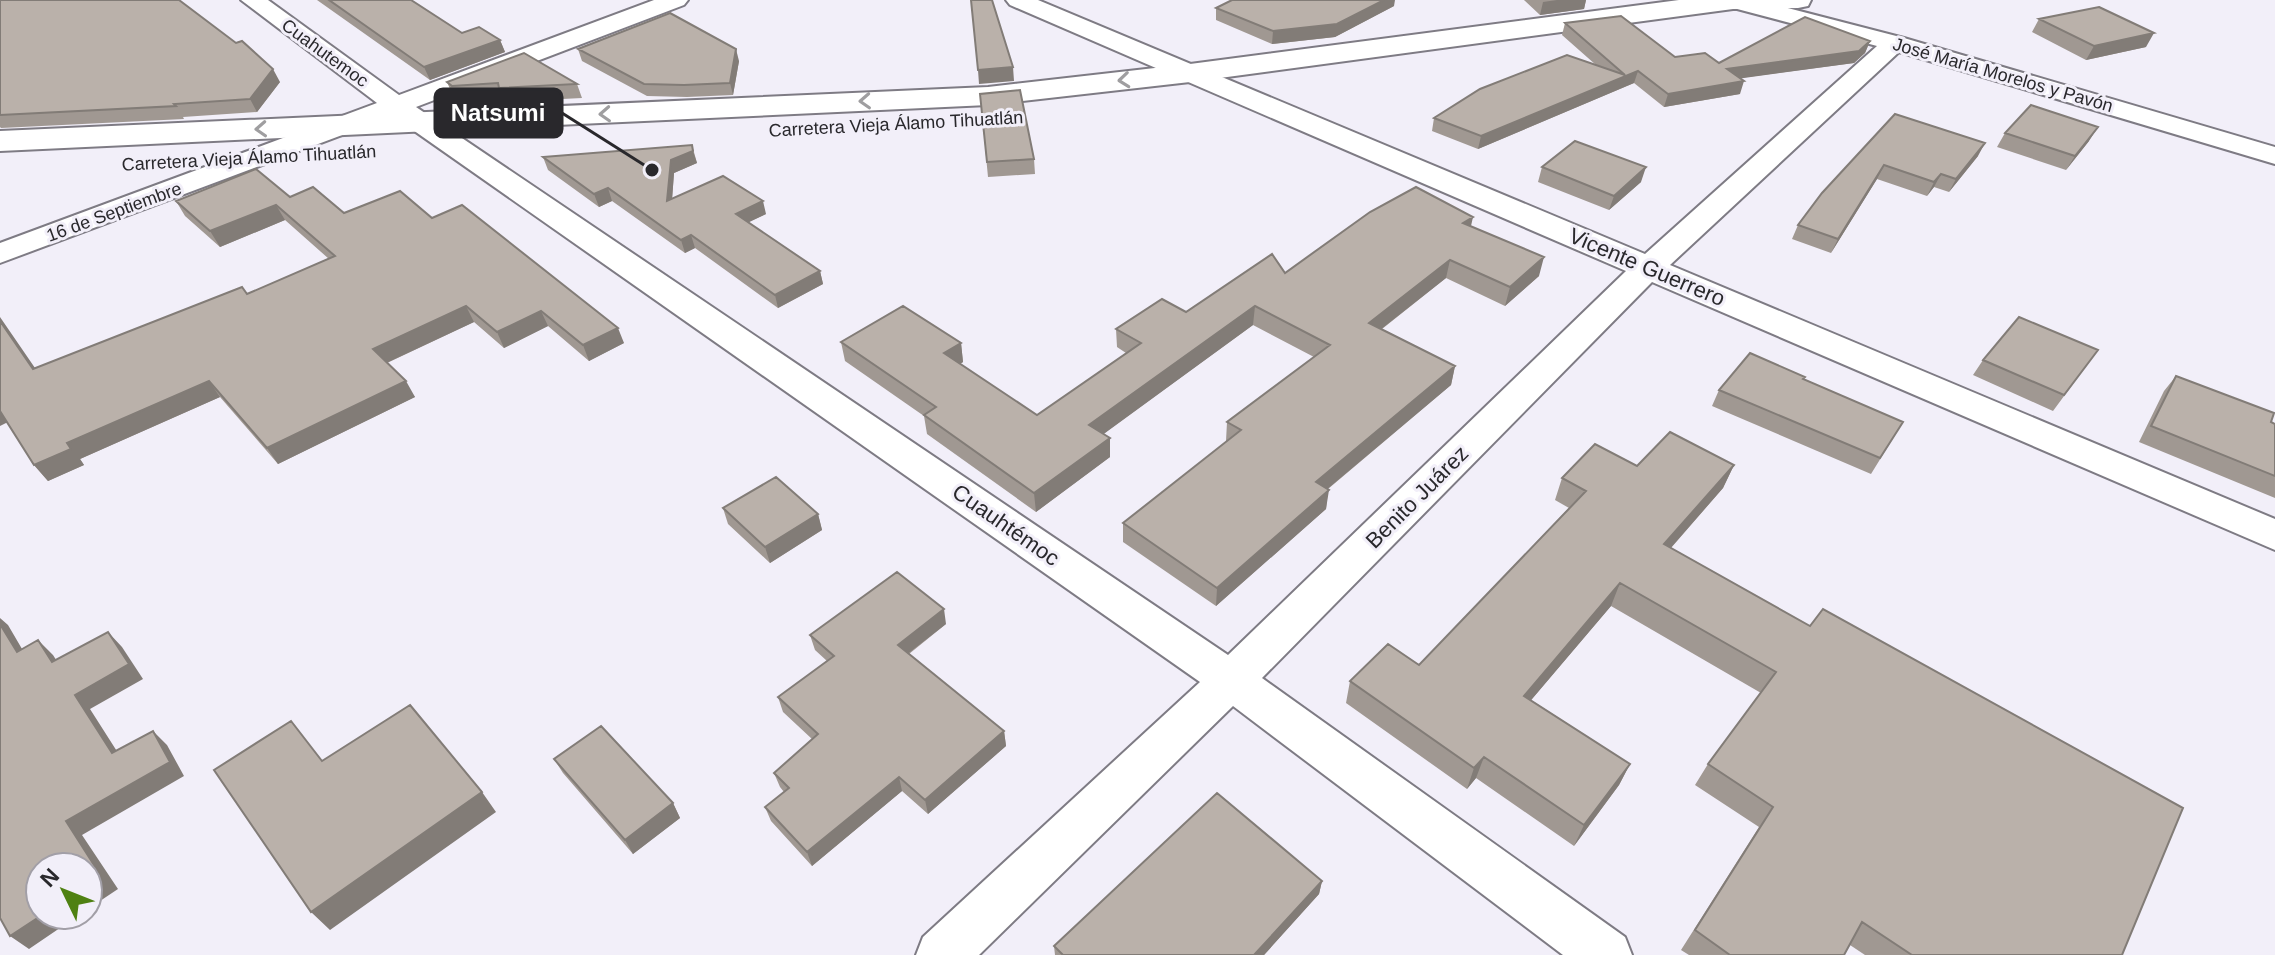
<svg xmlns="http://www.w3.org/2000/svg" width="2275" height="955" font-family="Arial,sans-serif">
<rect width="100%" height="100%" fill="#f2eff9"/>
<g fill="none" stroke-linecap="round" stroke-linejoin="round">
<g stroke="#7e7b84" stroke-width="4">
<path id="minor" d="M241 0H268L399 95 654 0H688L684 5 416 107 1228 655 1626 271 1010 5 1006 0H1038L1645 254 1877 46 1722 5 1718 0H1757L1904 38 2275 147V164L1899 52 1670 265 2275 519V550L1652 282 1262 678 1625 937 1632 955H1563L1233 706 979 955H916L923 937 1200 682 393 116 0 263V243L377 103Z"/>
</g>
<g stroke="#7e7b84" stroke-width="4">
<path id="secondary" d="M1679 0H1811L1808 6 1798 8 1733 9 1190 82 988 105 0 151V131L988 87 1190 64Z"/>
</g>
<use href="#minor" fill="#fff" fill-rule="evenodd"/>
<use href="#secondary" fill="#fff" fill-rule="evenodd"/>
</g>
<path fill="#a09892" d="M0 0 280 82 257 112 183 117 184 119 1 128 0 127Z
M317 0H411L462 33 500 40 505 52 430 80Z
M1524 0H1586L1584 9 1540 15Z
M1394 6 1335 37 1272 44 1216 20V8Z
M2039 19 2146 47 2086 60 2032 32Z
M1565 23 1675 57 1719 63 1870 41 1865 53 1854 63 1740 78V94L1664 107 1634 83 1478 149 1432 131 1434 118 1596 65 1562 35Z
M578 49 739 61 733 95 687 97 647 96 582 61Z
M447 82 577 84 582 98 505 102 503 97 458 100 453 96Z
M980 94 1034 159 1035 174 988 177Z
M1895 114 1978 156 1949 192 1934 187 1927 196 1877 179 1831 253 1792 239 1798 225Z
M2005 133 2089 141 2066 170 1997 147Z
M692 145 697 163 674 173 672 199 766 214 748 222 820 271 823 284 778 308 695 248 685 253 612 201 599 207 548 170 543 157Z
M1542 167 1641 182 1609 210 1538 182Z
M290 197 344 213 432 218 624 343 589 361 548 326 504 348 474 322 387 363 415 397 278 464 220 397 80 459 84 465 48 481 34 465 35 368 247 294 329 259 285 220 220 247 185 216 176 201Z
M1471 227 1539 276 1505 306 1446 278 1382 329 1455 366 1451 385 1328 489 1326 509 1216 606 1123 542V523L1227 442 1226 441 1227 422 1314 357 1253 325 1103 434 1110 438V457L1036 512 927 434 924 416 845 361 841 342 961 343 963 362 960 364 1037 415 1126 353 1117 347 1116 329 1186 312 1285 273Z
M2098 350 2053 411 1973 375 1983 360Z
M2176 376 2275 424V498L2139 442 2164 391Z
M1804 379 1903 422 1871 474 1712 406 1719 390Z
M1734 465 1723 488 1671 548 2122 955H1865L1850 945 1844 955H1689L1681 950 1759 827 1695 785 1708 764 1761 693 1611 606 1531 700 1630 764 1619 785 1574 846 1476 778 1467 789 1346 703 1350 681 1419 665 1569 508 1555 500 1562 478 1637 466Z
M723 508 818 514 822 530 770 563 728 524Z
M946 624 909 654 1004 731 1006 746 928 814 902 791 812 866 771 821 765 807 784 792 780 787 774 773 812 739 783 712 778 697 827 661 815 650 810 635Z
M554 759 673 803 680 818 633 854 563 773Z
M1322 881 1319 894 1264 955H1055L1054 946Z"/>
<path fill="#827c77" d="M1384 0H1395L1394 6 1335 37 1272 44 1273 31Z
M1557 0H1586L1584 9 1540 15 1543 2Z
M2154 33 2146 47 2086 60 2094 46Z
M500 40 505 52 430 80 424 67Z
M1870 41 1865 53 1854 63 1722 81 1727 69Z
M736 49 739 61 733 95 730 83Z
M1013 67 1014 81 979 84 978 70Z
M273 69 280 82 257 112 250 99Z
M1638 71 1634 83 1478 149 1481 136Z
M1744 81 1740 94 1664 107 1668 94Z
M2098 127 2089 141 2066 170 2075 156Z
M1985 143 1978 156 1949 192 1956 179Z
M693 151 697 163 674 173 671 214 667 201 671 160Z
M1884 165 1877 179 1831 253 1838 239Z
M1646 167 1641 182 1609 210 1614 196Z
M1941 174 1934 187 1927 196 1934 182Z
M608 188 612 201 599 207 594 194Z
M763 201 766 214 739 227 736 214Z
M276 205 285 220 220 247 210 231Z
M1473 217 1469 235 1463 223Z
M691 235 695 248 685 253 681 240Z
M1544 257 1539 276 1505 306 1510 287Z
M1450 260 1446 278 1366 341 1369 323Z
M820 271 823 284 778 308 775 295Z
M466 306 474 322 382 365 373 349Z
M1255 306 1253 325 1090 444 1089 425Z
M541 311 548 326 504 348 497 332Z
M0 317 46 384 33 369 0 321Z
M618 328 624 343 589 361 583 345Z
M961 343 963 362 947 372 944 353Z
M1455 366 1451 385 1313 501 1316 482Z
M209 381 220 397 80 459 84 465 48 481 34 465 67 443Z
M406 381 415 397 278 464 267 448Z
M0 409 10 421 0 426Z
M1110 438V457L1036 512 1034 493Z
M1734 465 1723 488 1654 567 1664 544Z
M1329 490 1326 509 1216 606 1217 588Z
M818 514 822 530 770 563 765 547Z
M1620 583 1611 606 1516 718 1524 696Z
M944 609 946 624 901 659 898 645Z
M0 618 8 625 32 666 17 652 0 624Z
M108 632 122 647 143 679 90 709 127 767 112 753 75 695Z
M38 640 53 655 67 677 52 662Z
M153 731 167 745 184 776 82 835 118 889 88 909V885L66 821Z
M1004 731 1006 746 928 814 925 800Z
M1484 757 1476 778 1467 789 1474 768Z
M1630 764 1619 785 1574 846 1584 825Z
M899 777 902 791 812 866 807 852Z
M482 792 496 812 330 930 311 912Z
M673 803 680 818 633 854 625 840Z
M1322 881 1319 894 1264 955H1254Z
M42 915H79L29 949 10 936Z"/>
<path fill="#bab1aa" stroke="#827c77" stroke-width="2" d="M0 0H179L236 43 242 41 273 69 250 99 174 104 176 106 0 115Z
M329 0H411L462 33 479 27 500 40 424 67Z
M971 0H992L1013 67 978 70Z
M1232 0H1384L1337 24 1273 31 1216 8Z
M2099 7 2154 33 2094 46 2039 19Z
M670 13 736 49 730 83 684 85 644 84 578 49Z
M1621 16 1675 57 1705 53 1719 63 1805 17 1870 41 1859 51 1727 69 1744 81 1668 94 1638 71 1481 136 1434 118 1480 89 1567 55 1625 75 1565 23Z
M524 53 577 84 499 88 498 83 452 86 447 82Z
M1020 90 1034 159 987 162 980 94Z
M2031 105 2098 127 2075 156 2005 133Z
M1895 114 1985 143 1956 179 1941 174 1934 182 1884 165 1838 239 1798 225 1822 193Z
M1575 141 1646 167 1614 196 1542 167Z
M692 145 693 151 671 160 667 201 723 176 763 201 736 214 820 271 775 295 691 235 681 240 608 188 594 194 543 157Z
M256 169 290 197 313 187 344 213 400 191 432 218 462 205 618 328 583 345 541 311 497 332 466 306 373 349 406 381 267 448 209 381 67 443 71 449 34 465 0 411V321L33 369 242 287 247 294 335 256 276 205 210 231 176 201Z
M1416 187 1473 217 1463 223 1544 257 1510 287 1450 260 1369 323 1455 366 1316 482 1329 490 1217 588 1123 523 1241 430 1227 422 1330 345 1255 306 1089 425 1110 438 1034 493 924 415 936 407 841 342 903 306 961 343 944 353 1037 415 1141 343 1116 329 1162 299 1186 312 1272 254 1285 273 1370 212Z
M2019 317 2098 350 2064 395 1983 360Z
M1750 353 1805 377 1803 379 1903 422 1880 458 1719 390Z
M2176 376 2274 413 2271 422 2275 424V476L2151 426Z
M1670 432 1734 465 1664 544 1810 626 1823 609 2183 808 2122 955H1912L1862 922 1844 955H1730L1695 930 1773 807 1708 764 1776 672 1620 583 1524 696 1630 764 1584 825 1484 757 1474 768 1350 681 1388 644 1419 665 1586 491 1562 478 1595 444 1637 466Z
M776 477 818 514 765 547 723 508Z
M897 572 944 609 898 645 1004 731 925 800 899 777 807 852 765 807 789 788 774 773 818 734 778 697 834 656 810 635Z
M0 624 17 652 38 640 52 662 108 632 129 664 75 695 112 753 153 731 170 762 66 821 101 876 88 885V867H40V915H42L10 936 0 918Z
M410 705 482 792 311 912 214 770 291 721 322 761Z
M601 726 673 803 625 840 554 759Z
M1217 793 1322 881 1254 955H1063L1054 946Z"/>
<defs><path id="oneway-chevron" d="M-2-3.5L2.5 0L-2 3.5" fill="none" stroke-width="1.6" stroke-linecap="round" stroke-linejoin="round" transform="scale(2)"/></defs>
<g stroke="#9f9ea0">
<use href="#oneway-chevron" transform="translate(1124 80) rotate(174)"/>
<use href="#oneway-chevron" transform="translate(865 101) rotate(177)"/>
<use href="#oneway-chevron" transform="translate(605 114) rotate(177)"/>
<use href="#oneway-chevron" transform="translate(261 129) rotate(177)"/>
</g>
<g text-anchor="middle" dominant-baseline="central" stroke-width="6" stroke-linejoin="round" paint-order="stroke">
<g font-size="18" fill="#29282c" stroke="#f2eff9">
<text transform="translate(325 53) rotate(36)">Cuahutemoc</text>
<text transform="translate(2003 75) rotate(16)">José María Morelos y Pavón</text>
<text transform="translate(896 124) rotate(-3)">Carretera Vieja Álamo Tihuatlán</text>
<text transform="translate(249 158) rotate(-3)">Carretera Vieja Álamo Tihuatlán</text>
<text transform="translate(114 212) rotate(-20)">16 de Septiembre</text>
</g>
<g font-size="22" fill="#29282c" stroke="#f2eff9">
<text transform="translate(1647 267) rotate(23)">Vicente Guerrero</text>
<text transform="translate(1417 497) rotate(-45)">Benito Juárez</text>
<text transform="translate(1006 525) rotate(35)">Cuauhtémoc</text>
</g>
</g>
<path fill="none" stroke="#29282c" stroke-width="3" d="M652 170L562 113"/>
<circle fill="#29282c" stroke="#f2eff9" stroke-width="3" cx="652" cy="170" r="8"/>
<rect fill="#29282c" stroke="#29282c" stroke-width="3" x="435" y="89" width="127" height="48" rx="8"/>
<g font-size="24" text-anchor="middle" font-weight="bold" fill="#fff">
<text x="498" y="121">Natsumi</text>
</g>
<g transform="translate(64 891) rotate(313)"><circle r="38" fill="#f2eff9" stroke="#a29fa7" stroke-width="2"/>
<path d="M0-6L14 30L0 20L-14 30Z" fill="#4f8112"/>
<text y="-12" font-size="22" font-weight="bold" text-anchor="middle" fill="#29282c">N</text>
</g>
</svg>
